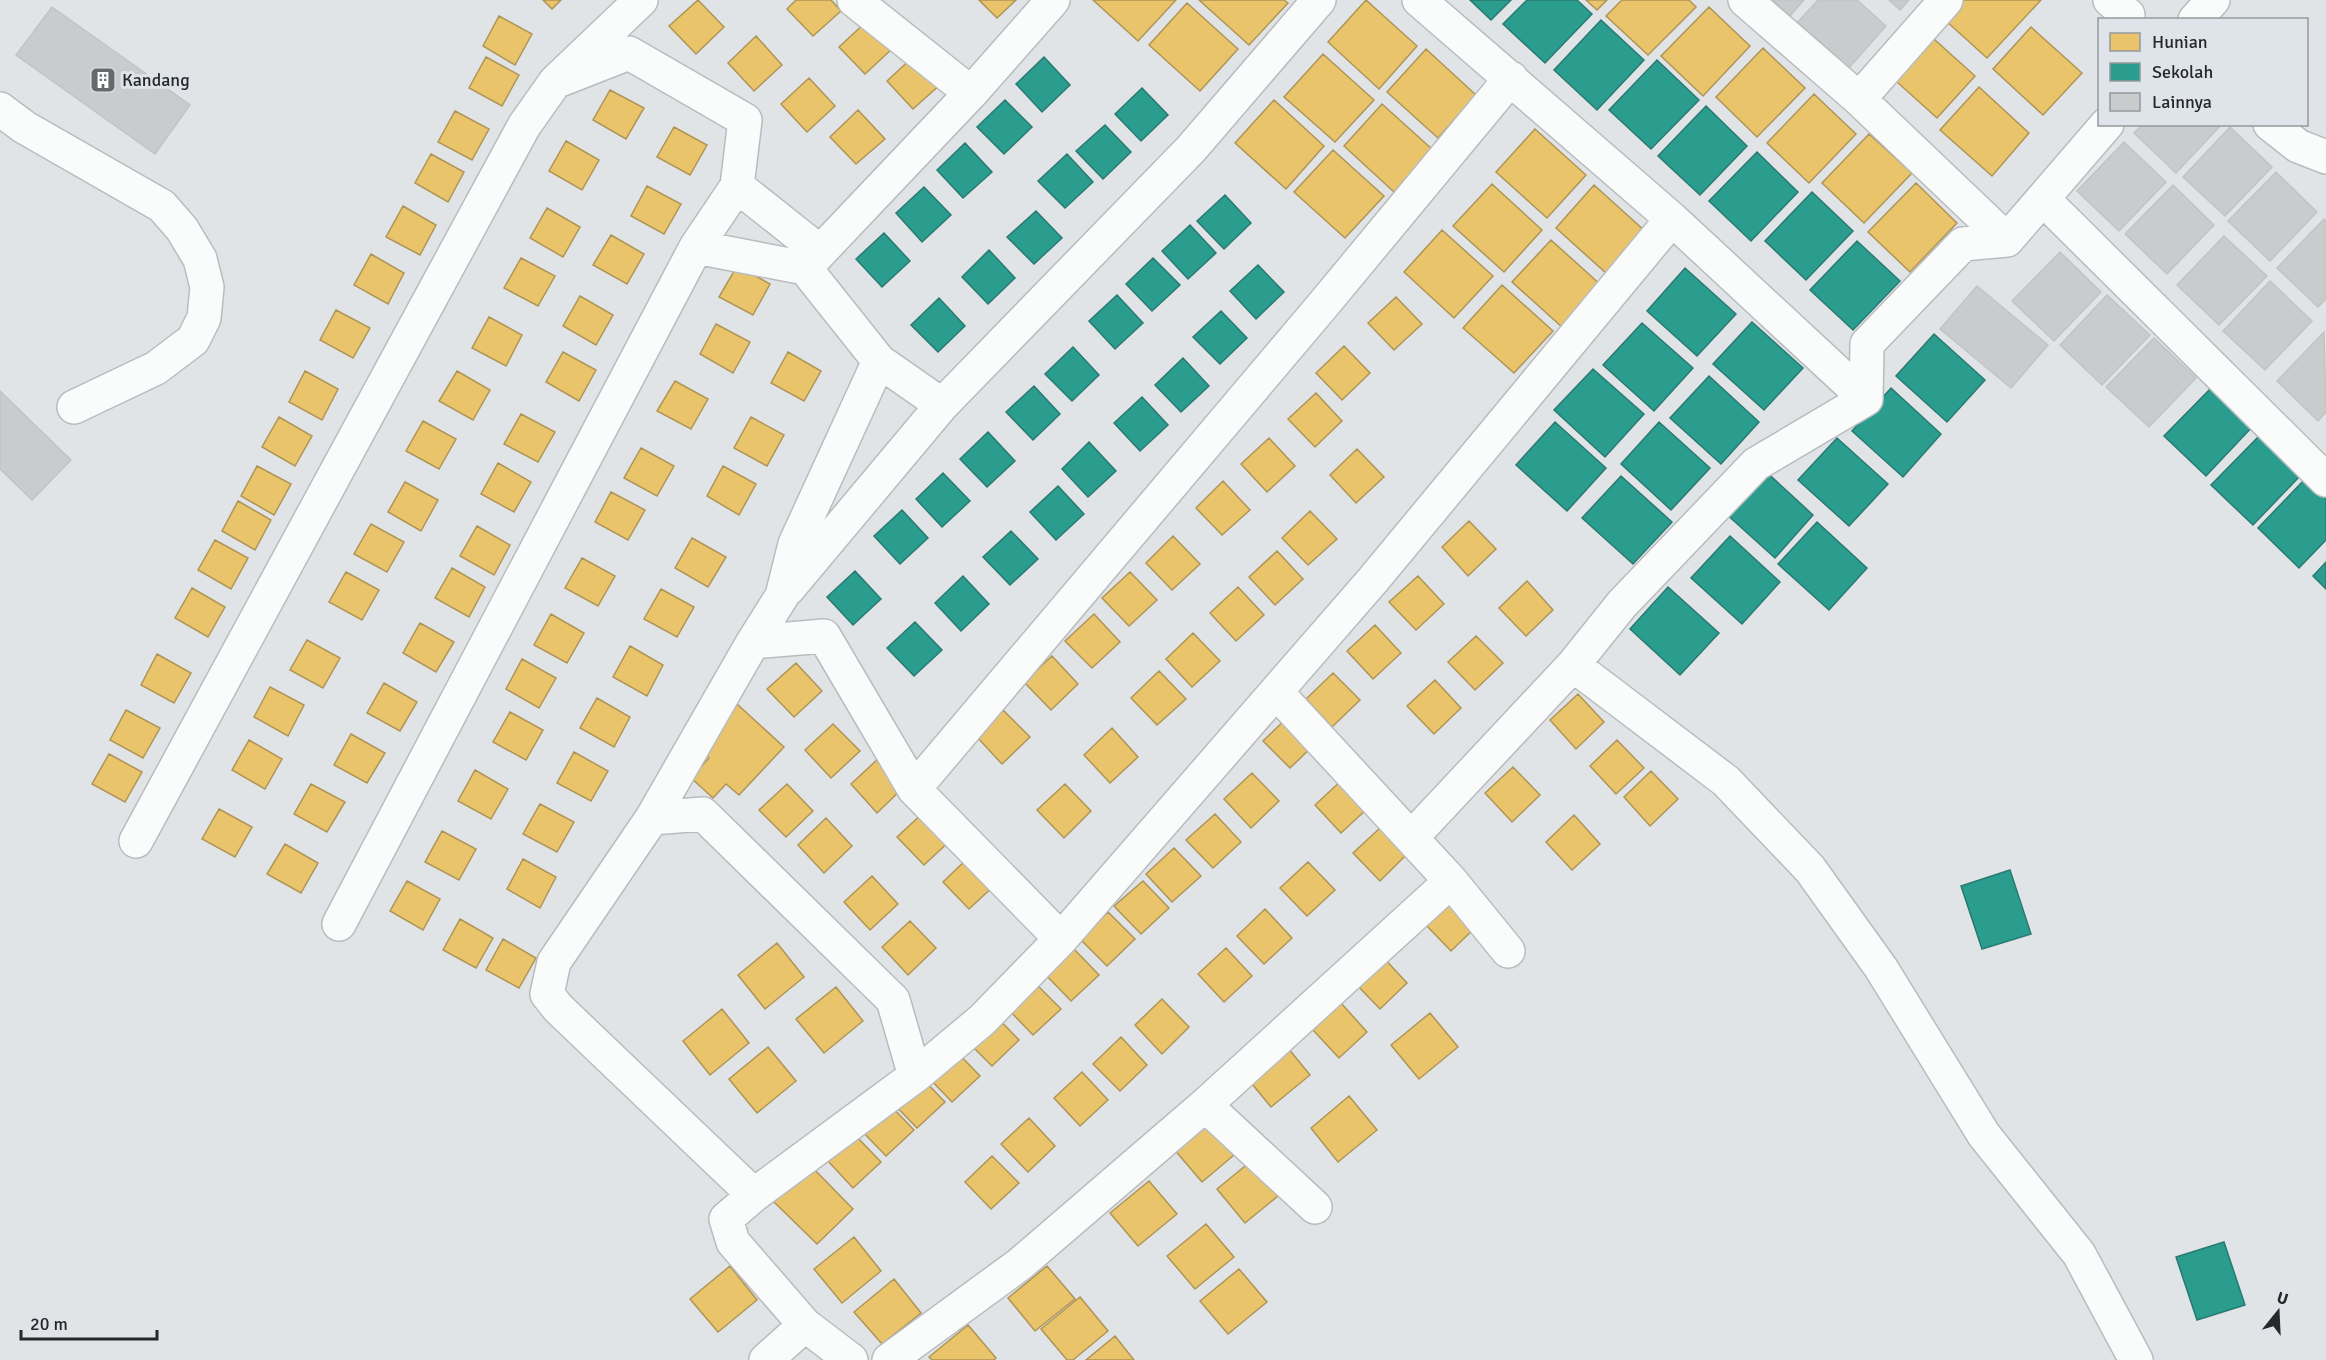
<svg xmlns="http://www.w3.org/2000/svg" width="2326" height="1360" font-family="Signika,sans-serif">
<rect width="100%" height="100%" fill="#e1e4e6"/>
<path fill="#e9c46a" stroke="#ae9557" stroke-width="1.5" d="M543 0H561L552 9Z
M698 0 724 27 696 54 669 26Z
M796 0H831L841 11 813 36 787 9Z
M979 0H1016L997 18Z
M1093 0H1176L1138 41Z
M1199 0H1284L1288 3 1249 45Z
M1366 0 1417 46 1379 89 1328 42Z
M1586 0H1607L1597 10Z
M1622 0H1689L1696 7 1648 55 1606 16Z
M1962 0H2041L1987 58 1945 20Z
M1187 3 1238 49 1200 91 1149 45Z
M1709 7 1750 46 1703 96 1661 56Z
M499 16 532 34 515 65 483 46Z
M867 21 893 48 865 74 839 47Z
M2031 27 2082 73 2043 115 1993 69Z
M1924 30 1975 76 1937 118 1886 72Z
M756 36 782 65 754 91 728 63Z
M1763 48 1805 88 1757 137 1716 97Z
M1426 49 1476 95 1438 138 1387 92Z
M1323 54 1374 100 1335 142 1284 97Z
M915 55 942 83 913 109 887 81Z
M486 57 519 75 502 106 469 88Z
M809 78 835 106 807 132 781 104Z
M1979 87 2029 133 1992 176 1940 130Z
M610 90 644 108 626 139 593 120Z
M1814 94 1856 134 1809 183 1767 143Z
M1274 100 1324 146 1286 189 1235 143Z
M1382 104 1433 150 1394 192 1344 146Z
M858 110 885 139 856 164 830 137Z
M455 111 489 129 472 160 438 142Z
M674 127 707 145 690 175 657 157Z
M1535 129 1586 175 1547 218 1496 172Z
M1869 134 1912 173 1864 223 1822 183Z
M566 141 599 160 582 190 549 171Z
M1333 150 1384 196 1345 238 1294 192Z
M431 154 464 172 448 202 415 183Z
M1916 183 1957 223 1910 272 1868 232Z
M1492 184 1542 230 1504 272 1453 226Z
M1594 185 1645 231 1607 274 1556 228Z
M647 186 681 204 664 234 631 216Z
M403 206 436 225 420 255 386 237Z
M547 208 580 227 563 257 530 238Z
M1442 230 1493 276 1454 318 1404 272Z
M611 235 644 254 627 284 593 265Z
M1551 240 1602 286 1563 328 1512 282Z
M371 254 404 273 388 304 354 285Z
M521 258 555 276 538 306 504 288Z
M737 266 770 284 753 315 719 297Z
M1502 285 1553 331 1514 373 1463 328Z
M580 296 613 315 596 345 563 326Z
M1396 297 1422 324 1394 350 1368 323Z
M336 310 370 328 353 358 320 340Z
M489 317 522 335 506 366 472 348Z
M716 324 750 342 733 373 700 354Z
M1344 346 1370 373 1342 400 1316 373Z
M563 352 596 370 579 401 546 382Z
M788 352 821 371 804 401 771 383Z
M305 371 338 389 322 420 289 402Z
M457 371 490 390 473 420 439 401Z
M675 381 708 399 691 429 657 411Z
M1316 393 1342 421 1315 447 1288 419Z
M521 414 555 432 538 462 504 444Z
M279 417 312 436 295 466 262 447Z
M751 417 784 435 767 466 734 448Z
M423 421 456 439 439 469 406 451Z
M1269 438 1295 466 1267 492 1241 464Z
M641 448 674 466 657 496 624 478Z
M1357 449 1384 477 1356 503 1330 475Z
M498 463 531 482 514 512 481 494Z
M257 466 291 484 274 515 241 496Z
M723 466 756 484 739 515 707 496Z
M1223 481 1250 510 1222 535 1196 508Z
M405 482 438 500 421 531 388 512Z
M611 492 645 510 628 540 595 522Z
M238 501 271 520 255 550 222 531Z
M1310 511 1337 539 1308 565 1282 538Z
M1469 521 1496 549 1468 576 1442 547Z
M371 524 404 542 387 572 354 554Z
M477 526 510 545 494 575 460 556Z
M1173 536 1200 564 1172 590 1146 563Z
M692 538 726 557 708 587 675 568Z
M215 540 248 558 231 589 198 570Z
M1277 551 1303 579 1275 605 1249 577Z
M582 558 615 576 598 606 565 588Z
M452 568 485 587 469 617 435 598Z
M346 572 379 590 362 620 329 602Z
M1130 572 1157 600 1129 626 1102 598Z
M1418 576 1444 604 1416 630 1389 602Z
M1527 581 1553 610 1526 636 1499 608Z
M1238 587 1264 615 1236 641 1210 613Z
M192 588 225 607 208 637 175 618Z
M661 589 694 607 677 637 644 619Z
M551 614 584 633 567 663 534 645Z
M1094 614 1120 642 1092 668 1065 641Z
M420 623 454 642 436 672 403 653Z
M1375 625 1401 653 1373 679 1347 651Z
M1193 633 1220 661 1192 687 1166 659Z
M1476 636 1503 663 1475 690 1448 662Z
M307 640 340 658 323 688 290 670Z
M630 646 663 665 647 696 613 677Z
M157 654 191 673 174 703 141 685Z
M1052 656 1078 684 1051 710 1024 682Z
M522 659 556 678 539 708 506 689Z
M796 663 822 691 794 717 767 689Z
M1159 671 1186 699 1157 725 1131 698Z
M1333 673 1360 700 1332 727 1306 699Z
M1435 680 1461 708 1434 734 1407 706Z
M384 683 417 702 400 731 367 713Z
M270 687 304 705 288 736 254 717Z
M1578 694 1604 722 1576 749 1550 720Z
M597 698 630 717 614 747 580 728Z
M737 704 784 747 739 795 726 784 713 798 691 778 709 758 697 747Z
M126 710 160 728 143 758 110 740Z
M1003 710 1030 737 1002 764 976 736Z
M510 712 543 730 526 760 493 742Z
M1291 714 1317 742 1290 768 1263 741Z
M833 724 860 751 831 778 805 750Z
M1112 728 1138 757 1110 783 1084 755Z
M351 734 385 753 367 783 334 765Z
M249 740 282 759 265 789 232 770Z
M1617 740 1644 768 1616 794 1590 766Z
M574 752 608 771 591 801 557 783Z
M109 754 142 772 125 802 92 784Z
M879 758 905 786 877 813 851 784Z
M1513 767 1540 795 1512 822 1485 793Z
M475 770 508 789 491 819 458 801Z
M1651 771 1678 799 1650 826 1624 797Z
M1252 773 1279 801 1251 828 1224 799Z
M1343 779 1369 807 1341 833 1315 805Z
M311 784 345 802 327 832 294 814Z
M787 784 813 811 786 837 759 810Z
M1065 784 1091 811 1064 838 1037 810Z
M540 804 574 822 557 852 523 834Z
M219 809 252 827 235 857 202 839Z
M925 811 952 839 924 865 897 837Z
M1215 814 1241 842 1213 868 1186 840Z
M1574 815 1600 844 1572 870 1546 842Z
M826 818 852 846 824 873 798 845Z
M1381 827 1407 854 1380 881 1353 853Z
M442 831 476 849 459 880 425 862Z
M285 844 318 863 301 893 267 874Z
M1174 848 1201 876 1172 902 1146 874Z
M970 856 997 883 969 909 943 882Z
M523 859 556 877 540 908 507 889Z
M1308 862 1335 890 1307 916 1280 888Z
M872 876 898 904 870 930 844 902Z
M407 881 440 899 423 930 390 911Z
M1143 881 1169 908 1141 934 1114 906Z
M1451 897 1478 925 1451 951 1424 923Z
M1265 909 1292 938 1264 964 1237 936Z
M1108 912 1135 939 1107 966 1080 939Z
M460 919 493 938 476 968 443 950Z
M910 921 936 948 908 975 882 947Z
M503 939 536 958 519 988 486 970Z
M777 943 804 977 765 1009 738 975Z
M1072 947 1099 975 1071 1001 1044 973Z
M1226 948 1252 976 1224 1002 1198 974Z
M1381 955 1407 983 1380 1009 1353 981Z
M1034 982 1061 1009 1033 1035 1007 1008Z
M836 987 863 1021 824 1053 796 1019Z
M1162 999 1189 1027 1162 1054 1135 1025Z
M1341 1003 1367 1032 1339 1058 1313 1030Z
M722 1009 749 1043 710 1075 683 1041Z
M993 1013 1019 1040 992 1066 965 1039Z
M1430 1013 1458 1047 1419 1079 1391 1045Z
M1121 1037 1147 1065 1120 1091 1093 1064Z
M1283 1042 1310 1075 1271 1107 1243 1073Z
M768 1047 796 1081 757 1113 729 1079Z
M953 1048 980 1076 952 1102 926 1075Z
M1082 1072 1108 1100 1080 1126 1054 1098Z
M919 1075 945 1102 917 1128 891 1101Z
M1349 1096 1377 1130 1338 1162 1311 1128Z
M888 1103 914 1130 886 1156 860 1129Z
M1213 1116 1240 1150 1202 1182 1173 1148Z
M1029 1118 1055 1146 1028 1172 1001 1144Z
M854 1134 881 1162 853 1188 827 1160Z
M992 1156 1019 1183 991 1209 965 1182Z
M1256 1157 1284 1191 1245 1223 1217 1189Z
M810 1165 853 1209 817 1244 773 1201Z
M1149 1181 1177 1214 1138 1246 1110 1213Z
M1206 1224 1234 1257 1195 1289 1167 1256Z
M854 1237 881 1271 842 1303 814 1269Z
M730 1266 757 1300 718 1332 690 1299Z
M1047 1266 1075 1299 1035 1331 1008 1298Z
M1239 1269 1267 1302 1228 1334 1200 1301Z
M894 1279 921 1313 882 1344 854 1312Z
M1080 1297 1108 1331 1073 1360H1067L1041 1329Z
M968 1325 996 1358 994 1360H932L929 1357Z
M1115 1336 1134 1360H1086Z"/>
<path fill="#2a9d8f" stroke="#297a71" stroke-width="1.5" d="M1470 0H1511L1491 20Z
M1527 0H1577L1592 14 1545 63 1503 24Z
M1601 20 1644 60 1597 110 1554 70Z
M1044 57 1070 85 1042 112 1016 84Z
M1657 60 1699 100 1651 149 1609 110Z
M1142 88 1168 115 1141 141 1115 114Z
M1005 100 1032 127 1004 154 977 127Z
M1706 106 1747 146 1700 195 1658 156Z
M1105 125 1131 152 1103 179 1076 151Z
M965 143 992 172 963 198 937 170Z
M1757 152 1798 192 1751 241 1709 201Z
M1067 154 1093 182 1065 208 1038 181Z
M924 187 951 215 922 242 896 213Z
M1812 192 1853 231 1806 280 1765 241Z
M1225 195 1251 223 1224 249 1197 221Z
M1036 211 1062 238 1034 264 1007 237Z
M1190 225 1216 253 1188 279 1162 251Z
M884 233 910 261 882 287 856 259Z
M1857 241 1900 281 1853 330 1810 290Z
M989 250 1015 278 988 304 962 277Z
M1153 258 1180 285 1152 311 1126 284Z
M1258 265 1284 292 1256 319 1230 291Z
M1685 268 1736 314 1697 356 1647 311Z
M1117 295 1143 323 1115 349 1089 321Z
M939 298 965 326 938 352 911 325Z
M1221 311 1247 338 1220 364 1193 337Z
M1752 322 1803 368 1764 410 1713 364Z
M1642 323 1693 368 1654 411 1603 365Z
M1934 334 1985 380 1947 422 1896 376Z
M1073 347 1099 375 1072 401 1045 374Z
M1183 358 1209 386 1181 412 1155 385Z
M1593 369 1644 414 1605 457 1554 410Z
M1709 376 1759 422 1721 464 1670 418Z
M1034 386 1060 414 1033 440 1006 412Z
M2212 387 2253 426 2206 476 2164 436Z
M1891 388 1941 434 1903 477 1852 431Z
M1142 397 1168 425 1140 451 1114 423Z
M1555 422 1606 468 1567 511 1516 465Z
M1659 422 1710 468 1671 510 1621 464Z
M988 432 1015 461 987 487 960 459Z
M2259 436 2300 476 2253 525 2211 485Z
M1837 438 1888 484 1849 526 1798 480Z
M1089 442 1116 471 1088 497 1062 469Z
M1763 469 1813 515 1775 558 1724 512Z
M943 473 970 501 942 527 916 499Z
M1621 476 1672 522 1633 564 1582 518Z
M2305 479 2326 499V540L2299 568 2258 528Z
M1058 486 1084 514 1056 540 1030 512Z
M902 510 928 538 900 564 874 536Z
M1817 522 1867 568 1829 610 1778 564Z
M1011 531 1038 559 1010 585 983 557Z
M1730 536 1780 582 1742 624 1691 578Z
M2326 562V589L2313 576Z
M855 571 881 599 853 625 827 597Z
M963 576 989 604 961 631 935 603Z
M1668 587 1719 633 1680 675 1630 629Z
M915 622 942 650 914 676 887 648Z
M2010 870 2031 934 1982 949 1961 886Z
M2224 1242 2245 1305 2197 1320 2176 1257Z"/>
<path fill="#c9cbcd" stroke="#c1c3c5" stroke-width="1.5" d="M1772 0H1804L1790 16Z
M1818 0H1857L1886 26 1848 69 1797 23Z
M1889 0H1909L1900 10Z
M52 7 190 105 155 154 16 55Z
M2143 124H2222L2176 173 2134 133Z
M2230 127 2272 167 2225 216 2183 177Z
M2124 142 2166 182 2119 231 2077 191Z
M2276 172 2317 212 2270 261 2228 221Z
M2173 185 2214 225 2167 274 2125 234Z
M2324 219 2326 221V299L2318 307 2277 268Z
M2224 236 2267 276 2219 325 2177 285Z
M2060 252 2101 292 2054 341 2012 301Z
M2270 281 2312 321 2265 370 2223 331Z
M1977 286 2048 345 2011 388 1940 329Z
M2107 295 2150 335 2102 385 2060 345Z
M2324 332 2326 412 2318 421 2277 381Z
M2154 338 2196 378 2149 427 2106 387Z
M0 391 71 460 32 500 0 469Z"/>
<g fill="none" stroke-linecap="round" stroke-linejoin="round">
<g stroke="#b9bcbe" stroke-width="36">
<path id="street" d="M854 0 971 93
M1419 0 1672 219 1866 399
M1745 0 1859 99 2007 240
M2110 0 2128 15V20
M2195 20 2213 0
M1859 99 1946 0
M0 109 24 127 162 206 182 229 200 259 207 287 204 318 193 340 156 368 74 407
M2270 124 2298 146 2326 157
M737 186 819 251
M2044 200 2326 480
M696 247 805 268 879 361 942 405
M805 268 971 93 1053 0
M788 589 942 405 1191 149 1319 0
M753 642 824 636 914 789 1061 939
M1573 665 1726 781 1810 869 1881 968 1984 1135 2079 1254 2136 1360
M1277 693 1451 881 1508 951
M914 789 1323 305 1511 78
M652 818 703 814 893 1000 915 1076
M1411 838 1573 665 1622 604 1756 464 1866 399 1867 344 1963 244 2007 240 2107 124
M136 841 524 126 555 82 641 0
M339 924 696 247 737 186 745 120 629 53 555 82
M1205 1105 1315 1207
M754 1195 558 1008 547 994 554 962 652 818 753 642 782 596 795 544 879 361
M766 1360 805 1325
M851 1360 805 1325 733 1242 726 1219 754 1195 915 1076 982 1020 1061 939 1373 580 1672 219
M889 1360 1020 1264 1205 1105 1451 881"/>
</g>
<use href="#street" stroke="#fafbfb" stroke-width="33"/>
</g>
<defs>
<g id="building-square" transform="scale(1.35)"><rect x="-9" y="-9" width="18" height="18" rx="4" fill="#676a6c" stroke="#dee4e9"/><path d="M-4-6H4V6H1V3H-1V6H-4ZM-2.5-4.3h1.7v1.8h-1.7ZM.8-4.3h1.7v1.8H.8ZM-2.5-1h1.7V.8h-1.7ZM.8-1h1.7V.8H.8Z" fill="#fff"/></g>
</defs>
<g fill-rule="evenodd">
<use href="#building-square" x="103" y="80"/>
</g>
<g text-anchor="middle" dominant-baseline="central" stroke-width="6" stroke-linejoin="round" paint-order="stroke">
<g font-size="18" fill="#26282a" stroke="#dee4e9" text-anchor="start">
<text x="122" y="80">Kandang</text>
</g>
</g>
<rect x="2098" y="18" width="210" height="108" fill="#dee4e9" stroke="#94999d" stroke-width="1.5"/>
<rect x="2110" y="33" width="30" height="18" fill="#e9c46a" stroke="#94999d" stroke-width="1.5"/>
<text x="2152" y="48" font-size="18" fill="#26282a">Hunian</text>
<rect x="2110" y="63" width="30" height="18" fill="#2a9d8f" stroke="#94999d" stroke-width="1.5"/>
<text x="2152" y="78" font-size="18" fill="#26282a">Sekolah</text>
<rect x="2110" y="93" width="30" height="18" fill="#c9cbcd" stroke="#94999d" stroke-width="1.5"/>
<text x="2152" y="108" font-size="18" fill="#26282a">Lainnya</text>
<g transform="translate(2278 1312) rotate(18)" stroke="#dee4e9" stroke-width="4.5" paint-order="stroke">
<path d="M0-4.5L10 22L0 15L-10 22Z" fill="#26282a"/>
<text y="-9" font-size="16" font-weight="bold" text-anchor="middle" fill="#26282a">U</text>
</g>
<path d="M21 1330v9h136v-9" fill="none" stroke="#26282a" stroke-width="3"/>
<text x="30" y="1330" font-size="18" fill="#26282a" stroke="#dee4e9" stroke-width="4.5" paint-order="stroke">20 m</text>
</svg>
